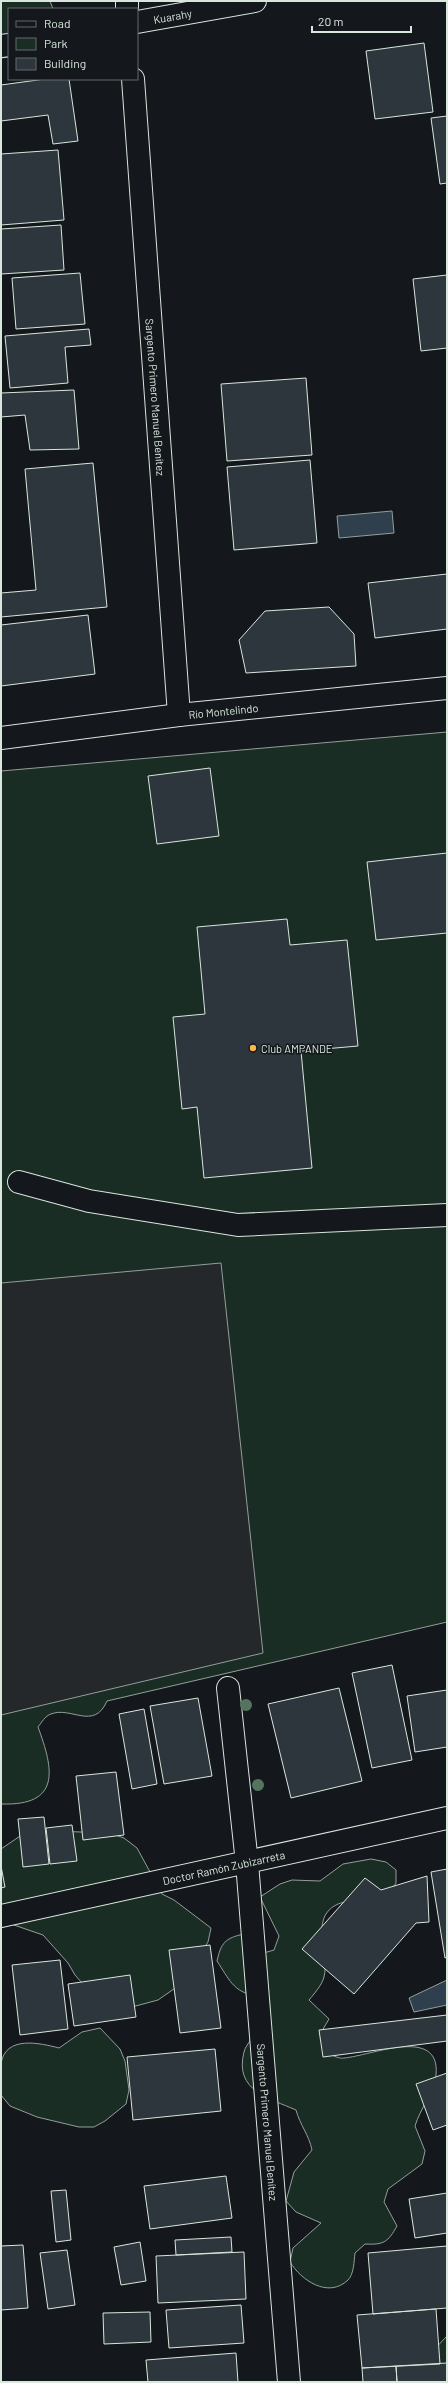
<svg xmlns="http://www.w3.org/2000/svg" width="448" height="2383" font-family="Barlow,sans-serif">
<rect width="100%" height="100%" fill="#14181c"/>
<path fill="#1a2d24" stroke="#939e99" d="M1 1H50L53 9H9V57L1 58Z
M447 732V1622L107 1701C94 1731 71 1706 51 1714 45 1716 42 1722 38 1727 54 1770 61 1806 1 1804V771Z
M52 1831 110 1833 124 1838 137 1848 162 1894 174 1900 211 1928 208 1942 181 1984 158 2000 117 2011 103 2007 75 1975 68 1963 43 1935 11 1924 1 1928V1849L23 1834Z
M371 1859 386 1862 396 1870V1883L388 1895C376 1897 345 1900 336 1905 309 1919 330 1955 324 1977 322 1985 314 1994 309 2000L329 2019 322 2031 329 2054C334 2056 340 2059 344 2058 370 2056 441 2025 436 2075 434 2092 420 2109 415 2126L425 2151 422 2164 388 2189 384 2202 397 2226C388 2242 384 2245 365 2244L355 2253C354 2261 354 2274 348 2280 328 2299 301 2280 290 2262L293 2248 321 2223 296 2212 286 2201 294 2172 312 2150C309 2135 300 2125 296 2110 269 2098 234 2091 244 2052 245 2047 249 2043 251 2039 255 2026 254 2009 256 1996 233 1992 229 1979 217 1961 221 1943 225 1938 244 1934L260 1954 274 1950 279 1936 260 1897 280 1884 292 1880 320 1881 343 1864Z
M100 2028 120 2049 125 2061 129 2090 126 2104 105 2121 94 2127H79L37 2117 10 2106 1 2095C1 2085 0 2074 1 2064 5 2035 40 2043 59 2048L82 2032Z
M447 2336V2372L427 2357Z"/>
<path fill="#24282b" stroke="#939e99" d="M221 1263 263 1653 1 1715V1283Z"/>
<path fill="#2f3f4d" stroke="#939e99" d="M392 511 394 533 339 538 337 516Z
M447 1980V2005L414 2012 409 1998Z"/>
<path fill="#2c363c" stroke="#d8e6dc" d="M424 43 433 112 375 119 366 51Z
M45 79H69L78 141 53 144 48 115 1 121V85Z
M447 116V183L440 184 431 118Z
M58 150 64 220 1 225V154Z
M61 225 64 270 1 274V229Z
M80 273 85 324 16 329 12 278Z
M447 275V348L421 351 413 279Z
M89 329 91 345 65 347 68 383 10 388 5 336Z
M306 378 312 455 227 461 221 384Z
M74 390 79 449 30 450 25 415 1 417V393Z
M310 460 317 543 234 550 227 467Z
M93 463 107 607 1 617V593L36 590 25 469Z
M447 574V629L375 638 368 583Z
M329 607 354 634 356 666 246 673 239 640 265 611Z
M88 615 95 674 1 686V625Z
M210 768 219 836 157 844 148 776Z
M447 853V933L376 940 367 862Z
M287 919 290 945 347 940 358 1046 301 1051 312 1168 204 1178 197 1107 182 1109 173 1017 205 1014 197 927Z
M392 1665 412 1760 372 1768 352 1673Z
M339 1688 362 1781 291 1798 268 1704Z
M447 1690V1747L415 1752 407 1696Z
M198 1698 212 1776 164 1784 150 1706Z
M144 1709 157 1784 132 1789 119 1714Z
M116 1772 124 1835 83 1840 76 1776Z
M44 1817 49 1864 23 1867 18 1819Z
M72 1825 77 1861 50 1864 46 1828Z
M1 1866 5 1887 1 1888Z
M447 1869V1957L445 1958 431 1872Z
M427 1876 429 1922 416 1923 354 1994 302 1949 365 1878 381 1890Z
M210 1945 221 2028 180 2033 169 1950Z
M60 1960 68 2029 20 2035 12 1965Z
M130 1975 136 2017 74 2026 68 1984Z
M447 2015V2041L323 2057 319 2030Z
M215 2049 221 2111 133 2120 127 2057Z
M447 2073V2125L433 2130 416 2084Z
M226 2176 232 2218 150 2229 144 2186Z
M66 2190 71 2240 56 2242 51 2191Z
M447 2193V2233L415 2238 409 2199Z
M231 2237 232 2252 176 2255 175 2240Z
M140 2242 146 2281 121 2285 114 2247Z
M23 2245 28 2308 1 2310V2246Z
M447 2246V2308L373 2314 368 2253Z
M67 2250 75 2305 48 2309 40 2253Z
M244 2252 246 2299 158 2303 156 2256Z
M241 2305 244 2343 169 2348 166 2310Z
M436 2309 440 2364 362 2368 357 2315Z
M150 2312 151 2342 104 2344 103 2313Z
M236 2353 238 2382H148L146 2360Z
M447 2363V2382H397L396 2366Z
M396 2366 397 2382H363L362 2368Z"/>
<g fill="none" stroke-linecap="round" stroke-linejoin="round">
<g stroke="#d8e6dc" stroke-width="24">
<g id="minor">
<path d="M127 1V9"/>
<path id="s1" d="M137 22 255 1"/>
<path d="M1 46 9 45"/>
<path id="s2" d="M133 79 179 715"/>
<path id="s3" d="M1 738 179 715 447 688"/>
<path d="M19 1182 89 1201 238 1225 447 1215"/>
<path id="s4" d="M228 1688 247 1863 289 2382"/>
<path id="s5" d="M1 1916 447 1818"/>
</g>
</g>
<use href="#minor" stroke="#14181c" stroke-width="22"/>
</g>
<g fill="#55745f">
<circle cx="246" cy="1705" r="6"/>
<circle cx="258" cy="1785" r="6"/>
</g>
<circle fill="#ffb74d" stroke="#14181c" stroke-width="1.5" cx="253" cy="1048" r="4"/>
<g text-anchor="middle" dominant-baseline="central" stroke-width="3" stroke-linejoin="round" paint-order="stroke">
<g font-size="11" fill="#d8e6dc" stroke="#14181c">
<text stroke="none"><textPath href="#s1" startOffset="36">Kuarahy</textPath></text>
<text stroke="none"><textPath href="#s2" startOffset="319">Sargento Primero Manuel Benítez</textPath></text>
<text stroke="none"><textPath href="#s3" startOffset="224">Río Montelindo</textPath></text>
<text stroke="none"><textPath href="#s5" startOffset="228">Doctor Ramón Zubizarreta</textPath></text>
<text stroke="none"><textPath href="#s4" startOffset="436">Sargento Primero Manuel Benítez</textPath></text>
</g>
<g font-size="11" fill="#d8e6dc" stroke="#14181c" text-anchor="start">
<text x="261" y="1048">Club AMPANDE</text>
</g>
</g>
<rect width="448" height="2383" fill="none" stroke="#d8e6dc" stroke-width="4"/>
<rect x="8" y="8" width="130" height="72" fill="#14181c" stroke="#626a69"/>
<rect x="16" y="21" width="20" height="6" fill="#14181c" stroke="#626a69"/>
<text x="44" y="28" font-size="12" fill="#d8e6dc">Road</text>
<rect x="16" y="38" width="20" height="12" fill="#1a2d24" stroke="#626a69"/>
<text x="44" y="48" font-size="12" fill="#d8e6dc">Park</text>
<rect x="16" y="58" width="20" height="12" fill="#2c363c" stroke="#626a69"/>
<text x="44" y="68" font-size="12" fill="#d8e6dc">Building</text>
<path d="M312 26v6h99v-6" fill="none" stroke="#d8e6dc" stroke-width="2"/>
<text x="318" y="26" font-size="12" fill="#d8e6dc" stroke="#14181c" stroke-width="3" paint-order="stroke">20 m</text>
</svg>
